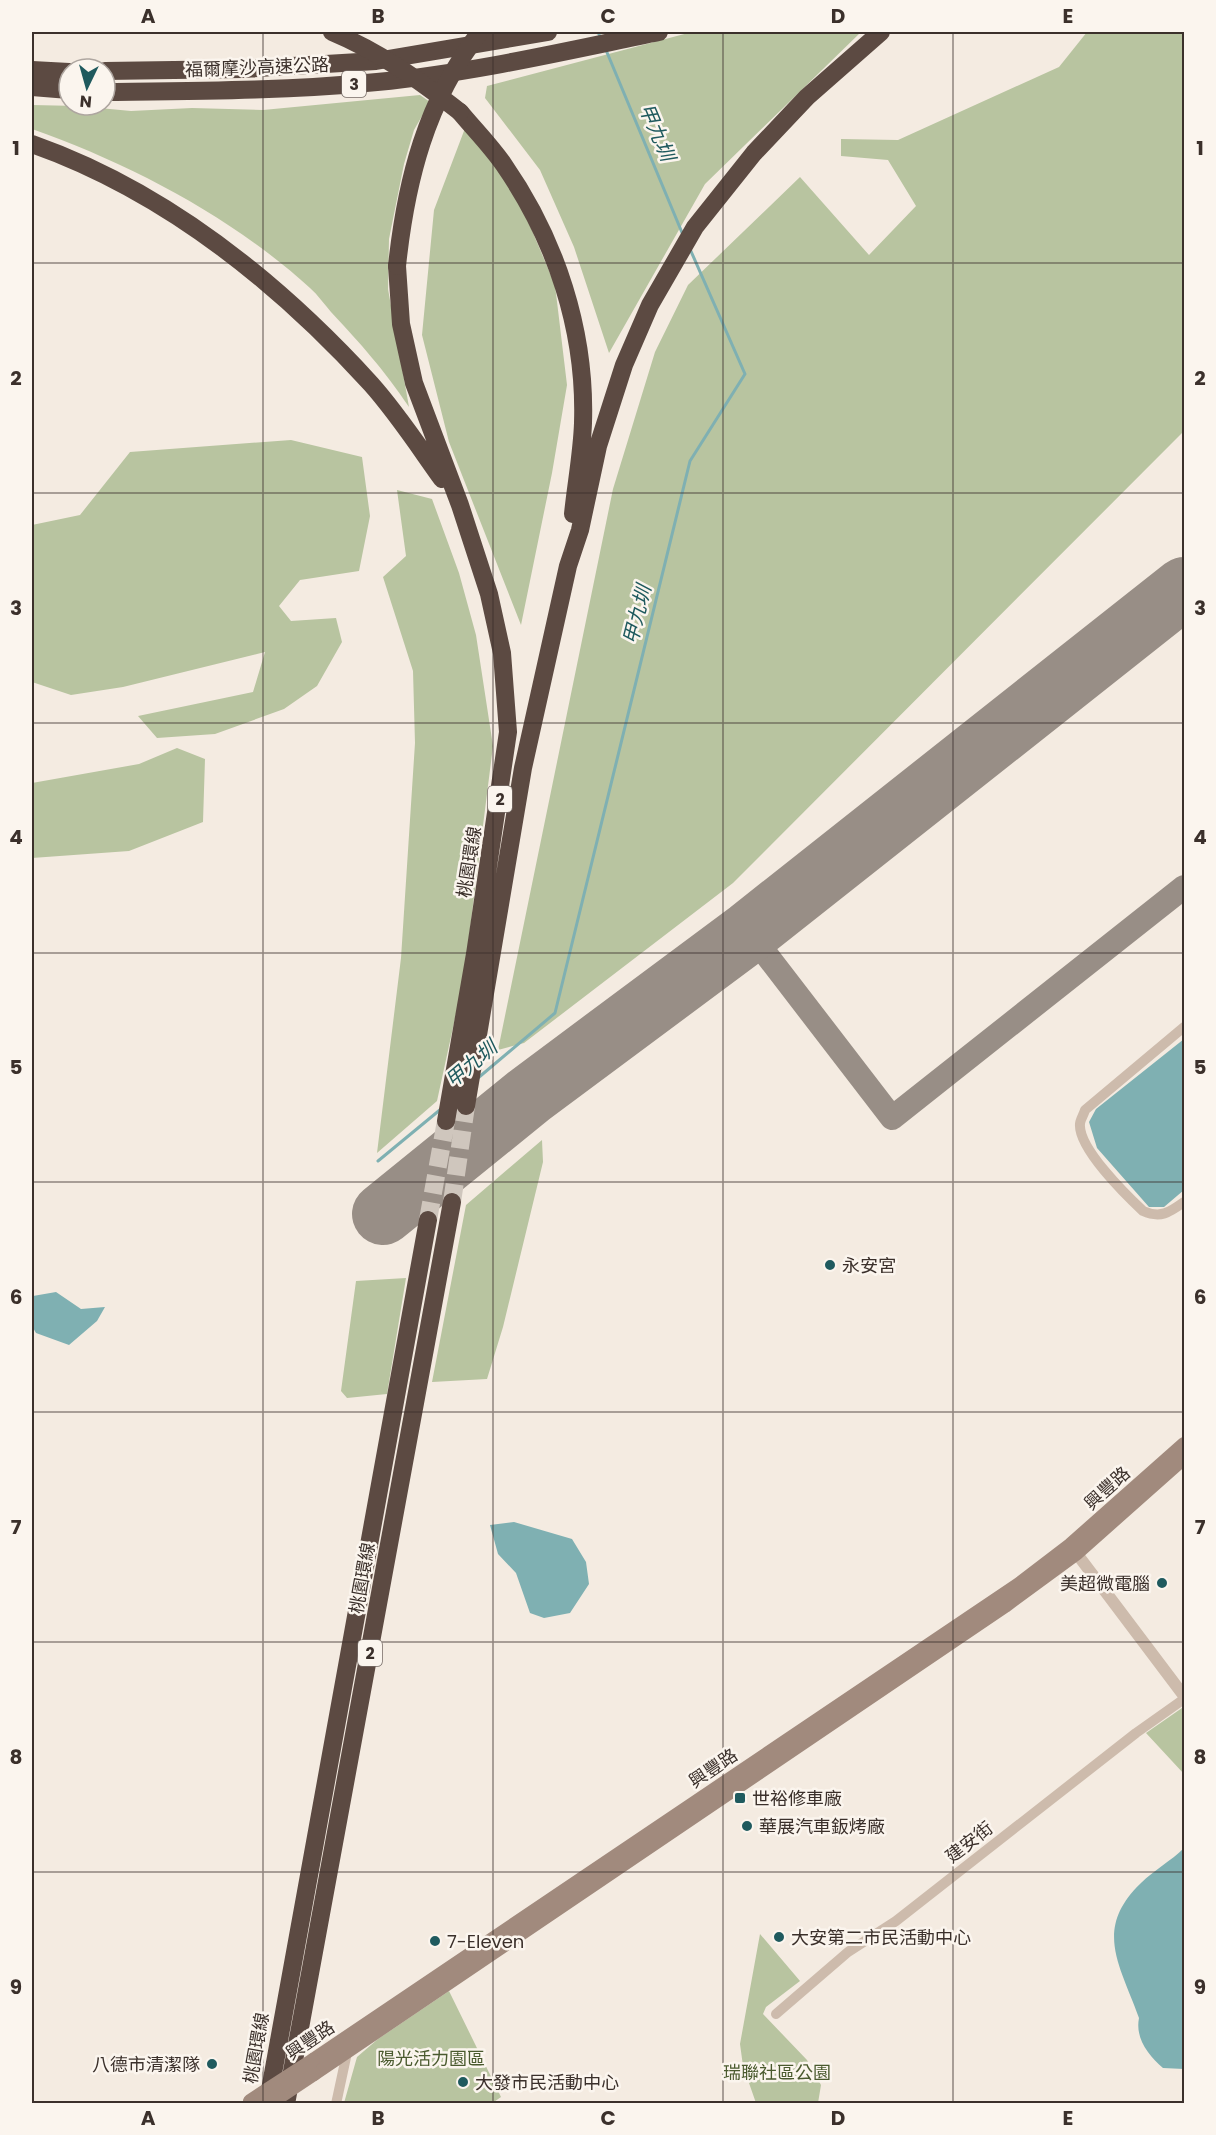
<svg xmlns="http://www.w3.org/2000/svg" width="1216" height="2135" font-family="Poppins,'Noto Sans TC',sans-serif">
<rect width="100%" height="100%" fill="#f4ebe1"/>
<path fill="#b8c4a0" d="M692 32H861L705 184 609 353 574 247 540 170 485 98 487 86Z
M1087 32H1184V431L733 883 524 1043 498 1050 613 489 655 352 688 285 800 177 869 255 916 206 888 160 841 156V139L898 140 1059 67Z
M420 95 430 102 414 130 404 164 389 239 388 289 409 407C384 370 361 344 331 312 324 304 318 295 310 288 232 217 131 164 32 129V105L78 106 131 111 192 108 263 110Z
M467 123 506 169 555 285 567 385 552 473 521 625 449 442 422 335 434 210Z
M291 440 362 457 370 516 359 571 300 580 279 606 291 621 336 618 342 642 317 686 284 709 215 734 157 738 138 716 253 692 265 652 123 687 71 695 32 682V525L80 515 130 452Z
M397 490 432 499 459 573 476 635 493 746 464 977 437 1101 377 1153 401 958 415 743 413 671 383 577 406 556Z
M177 748 205 759 203 822 129 851 32 858V783L139 764Z
M542 1140 543 1162 503 1327 487 1379 432 1382 466 1205Z
M406 1278 387 1394 347 1398 341 1391 356 1281Z
M1182 1708 1184 1710V1774L1146 1733Z
M760 1934 800 1981 766 2007 763 2014 807 2060 821 2085 818 2103H756L743 2066 740 2044Z
M449 1991 501 2097 491 2104 344 2103 357 2057 378 2039Z"/>
<path fill="#7fb0b2" d="M1184 1039V1190L1164 1207H1149L1097 1148 1089 1122 1096 1109Z
M56 1292 81 1309 105 1307 97 1321 69 1345 36 1333 32 1326 33 1296Z
M514 1522 572 1539 586 1562 589 1584 570 1613 544 1618 530 1613 516 1573 498 1554 490 1525Z
M1184 1848V2069L1163 2068C1148 2055 1135 2038 1139 2018 1120 1965 1093 1929 1141 1883 1154 1870 1171 1861 1184 1848Z"/>
<g fill="none" stroke-linecap="round" stroke-linejoin="round">
<path stroke="#7fb0b2" stroke-width="3" d="M598 32 601 39
M606 50 683 235
M478 1078 555 1013 690 461 745 374 690 249
M378 1161 441 1109"/>
<path stroke="#988e86" stroke-width="24" d="M749 932 892 1118 1184 887"/>
<path stroke="#988e86" stroke-width="62" d="M383 1214 530 1095 749 932 1184 588"/>
<path stroke="#cfc6bd" stroke-width="18" stroke-dasharray="18 9" stroke-linecap="butt" d="M452 1202 466 1106
M428 1220 446 1121"/>
<path stroke="#cdbbac" stroke-width="10" d="M1184 1027 1085 1110C1084 1114 1080 1120 1080 1124 1078 1148 1126 1195 1143 1211 1161 1219 1170 1212 1184 1202
M776 2014 848 1952 896 1921 1136 1733 1184 1699
M336 2104 348 2048"/>
<path stroke="#cdbbac" stroke-width="12" d="M1071 1546 1184 1696"/>
<path stroke="#a18a7d" stroke-width="14" d="M313 2060 1019 1584 1070 1545 1184 1444
M314 2074 1005 1606 1077 1553 1184 1458"/>
<path stroke="#5c4a42" stroke-width="18" d="M32 70 69 72
M105 71 243 69 376 61 548 32
M32 87 69 90
M105 92C196 91 287 91 377 82 472 73 566 51 659 32
M460 112C474 129 491 146 504 165 556 240 586 331 583 423 582 453 576 484 573 514
M32 144C165 191 276 280 371 384 397 413 419 447 442 479
M397 266 401 324 414 383 460 505 489 594 502 653 508 732 475 954 446 1121
M466 1106 523 768 568 566 580 530 598 446 624 365 650 305 695 227 754 153 807 97 881 32
M268 2101 428 1220
M286 2104 452 1202"/>
<path stroke="#a18a7d" stroke-width="14" d="M250 2101 313 2060
M269 2104 314 2074"/>
<path stroke="#5c4a42" stroke-width="18" d="M332 32C380 52 419 80 460 112
M397 266C406 181 426 101 480 32"/>
</g>
<path fill="none" stroke="#3b302b" stroke-width="1.5" stroke-opacity="0.55" d="M263 32V2104M493 32V2104M723 32V2104M953 32V2104M32 263H1184M32 493H1184M32 723H1184M32 953H1184M32 1182H1184M32 1412H1184M32 1642H1184M32 1872H1184"/>
<g fill="#1f5a5e" stroke="#fbf5ee" stroke-width="2">
<circle cx="830" cy="1265" r="6"/>
<circle cx="1162" cy="1583" r="6"/>
<rect x="734" y="1792" width="12" height="12" rx="3"/>
<circle cx="747" cy="1826" r="6"/>
<circle cx="779" cy="1937" r="6"/>
<circle cx="435" cy="1941" r="6"/>
<circle cx="212" cy="2064" r="6"/>
<circle cx="463" cy="2082" r="6"/>
</g>
<g text-anchor="middle" dominant-baseline="central" stroke-width="5" stroke-linejoin="round" paint-order="stroke">
<g fill="#fbf5ee" stroke="#756b66" stroke-width="1.5">
<rect x="342" y="71" width="24" height="26" rx="4.5"/>
<rect x="488" y="786" width="24" height="26" rx="4.5"/>
<rect x="358" y="1640" width="24" height="26" rx="4.5"/>
</g>
<g font-size="16" font-weight="bold" fill="#3b302b">
<text x="354" y="84">3</text>
<text x="500" y="799">2</text>
<text x="370" y="1653">2</text>
</g>
<g font-size="18" fill="#3b302b" stroke="#fbf5ee">
<text transform="translate(257 67) rotate(-2)">福爾摩沙高速公路</text>
<text transform="translate(469 862) rotate(-81)">桃園環線</text>
<text transform="translate(1107 1488) rotate(-42)">興豐路</text>
<text transform="translate(362 1578) rotate(-80)">桃園環線</text>
<text transform="translate(713 1768) rotate(-34)">興豐路</text>
<text transform="translate(969 1842) rotate(-38)">建安街</text>
<text transform="translate(310 2040) rotate(-34)">興豐路</text>
<text transform="translate(256 2048) rotate(-80)">桃園環線</text>
</g>
<g font-size="18" fill="#3b302b" stroke="#fbf5ee" text-anchor="start">
<text x="842" y="1265">永安宮</text>
<text x="1150" y="1583" text-anchor="end">美超微電腦</text>
<text x="752" y="1798">世裕修車廠</text>
<text x="759" y="1826">華展汽車鈑烤廠</text>
<text x="791" y="1937">大安第二市民活動中心</text>
<text x="447" y="1941">7-Eleven</text>
<text x="200" y="2064" text-anchor="end">八德市清潔隊</text>
<text x="475" y="2082">大發市民活動中心</text>
</g>
<g font-size="18" fill="#4a5a2e" stroke="#fbf5ee">
<text x="431" y="2058">陽光活力園區</text>
<text x="777" y="2072">瑞聯社區公園</text>
</g>
<g font-size="20" font-style="italic" fill="#1f5a5e" stroke="#fbf5ee">
<text transform="translate(657 132) rotate(67)">甲九圳</text>
<text transform="translate(637 615) rotate(-76)">甲九圳</text>
<text transform="translate(471 1064) rotate(-40)">甲九圳</text>
</g>
</g>
<rect width="1216" height="2135" fill="none" stroke="#fbf5ee" stroke-width="66"/>
<g transform="translate(87 87) rotate(185)"><circle r="28" fill="#fbf5ee" stroke="#aea6a0" stroke-width="1.5"/>
<path d="M0-4.5L10 22L0 15L-10 22Z" fill="#1f5a5e"/>
<text y="-9" font-size="16" font-weight="bold" text-anchor="middle" fill="#3b302b">N</text>
</g>
<rect x="33" y="33" width="1150" height="2069" fill="none" stroke="#3b302b" stroke-width="2"/>
<g font-size="20" text-anchor="middle" font-weight="bold" fill="#3b302b">
<text x="148" y="23">A</text>
<text x="378" y="23">B</text>
<text x="608" y="23">C</text>
<text x="838" y="23">D</text>
<text x="1068" y="23">E</text>
<text x="16" y="155">1</text>
<text x="1200" y="155">1</text>
<text x="16" y="385">2</text>
<text x="1200" y="385">2</text>
<text x="16" y="615">3</text>
<text x="1200" y="615">3</text>
<text x="16" y="844">4</text>
<text x="1200" y="844">4</text>
<text x="16" y="1074">5</text>
<text x="1200" y="1074">5</text>
<text x="16" y="1304">6</text>
<text x="1200" y="1304">6</text>
<text x="16" y="1534">7</text>
<text x="1200" y="1534">7</text>
<text x="16" y="1764">8</text>
<text x="1200" y="1764">8</text>
<text x="16" y="1994">9</text>
<text x="1200" y="1994">9</text>
<text x="148" y="2125">A</text>
<text x="378" y="2125">B</text>
<text x="608" y="2125">C</text>
<text x="838" y="2125">D</text>
<text x="1068" y="2125">E</text>
</g>
</svg>
